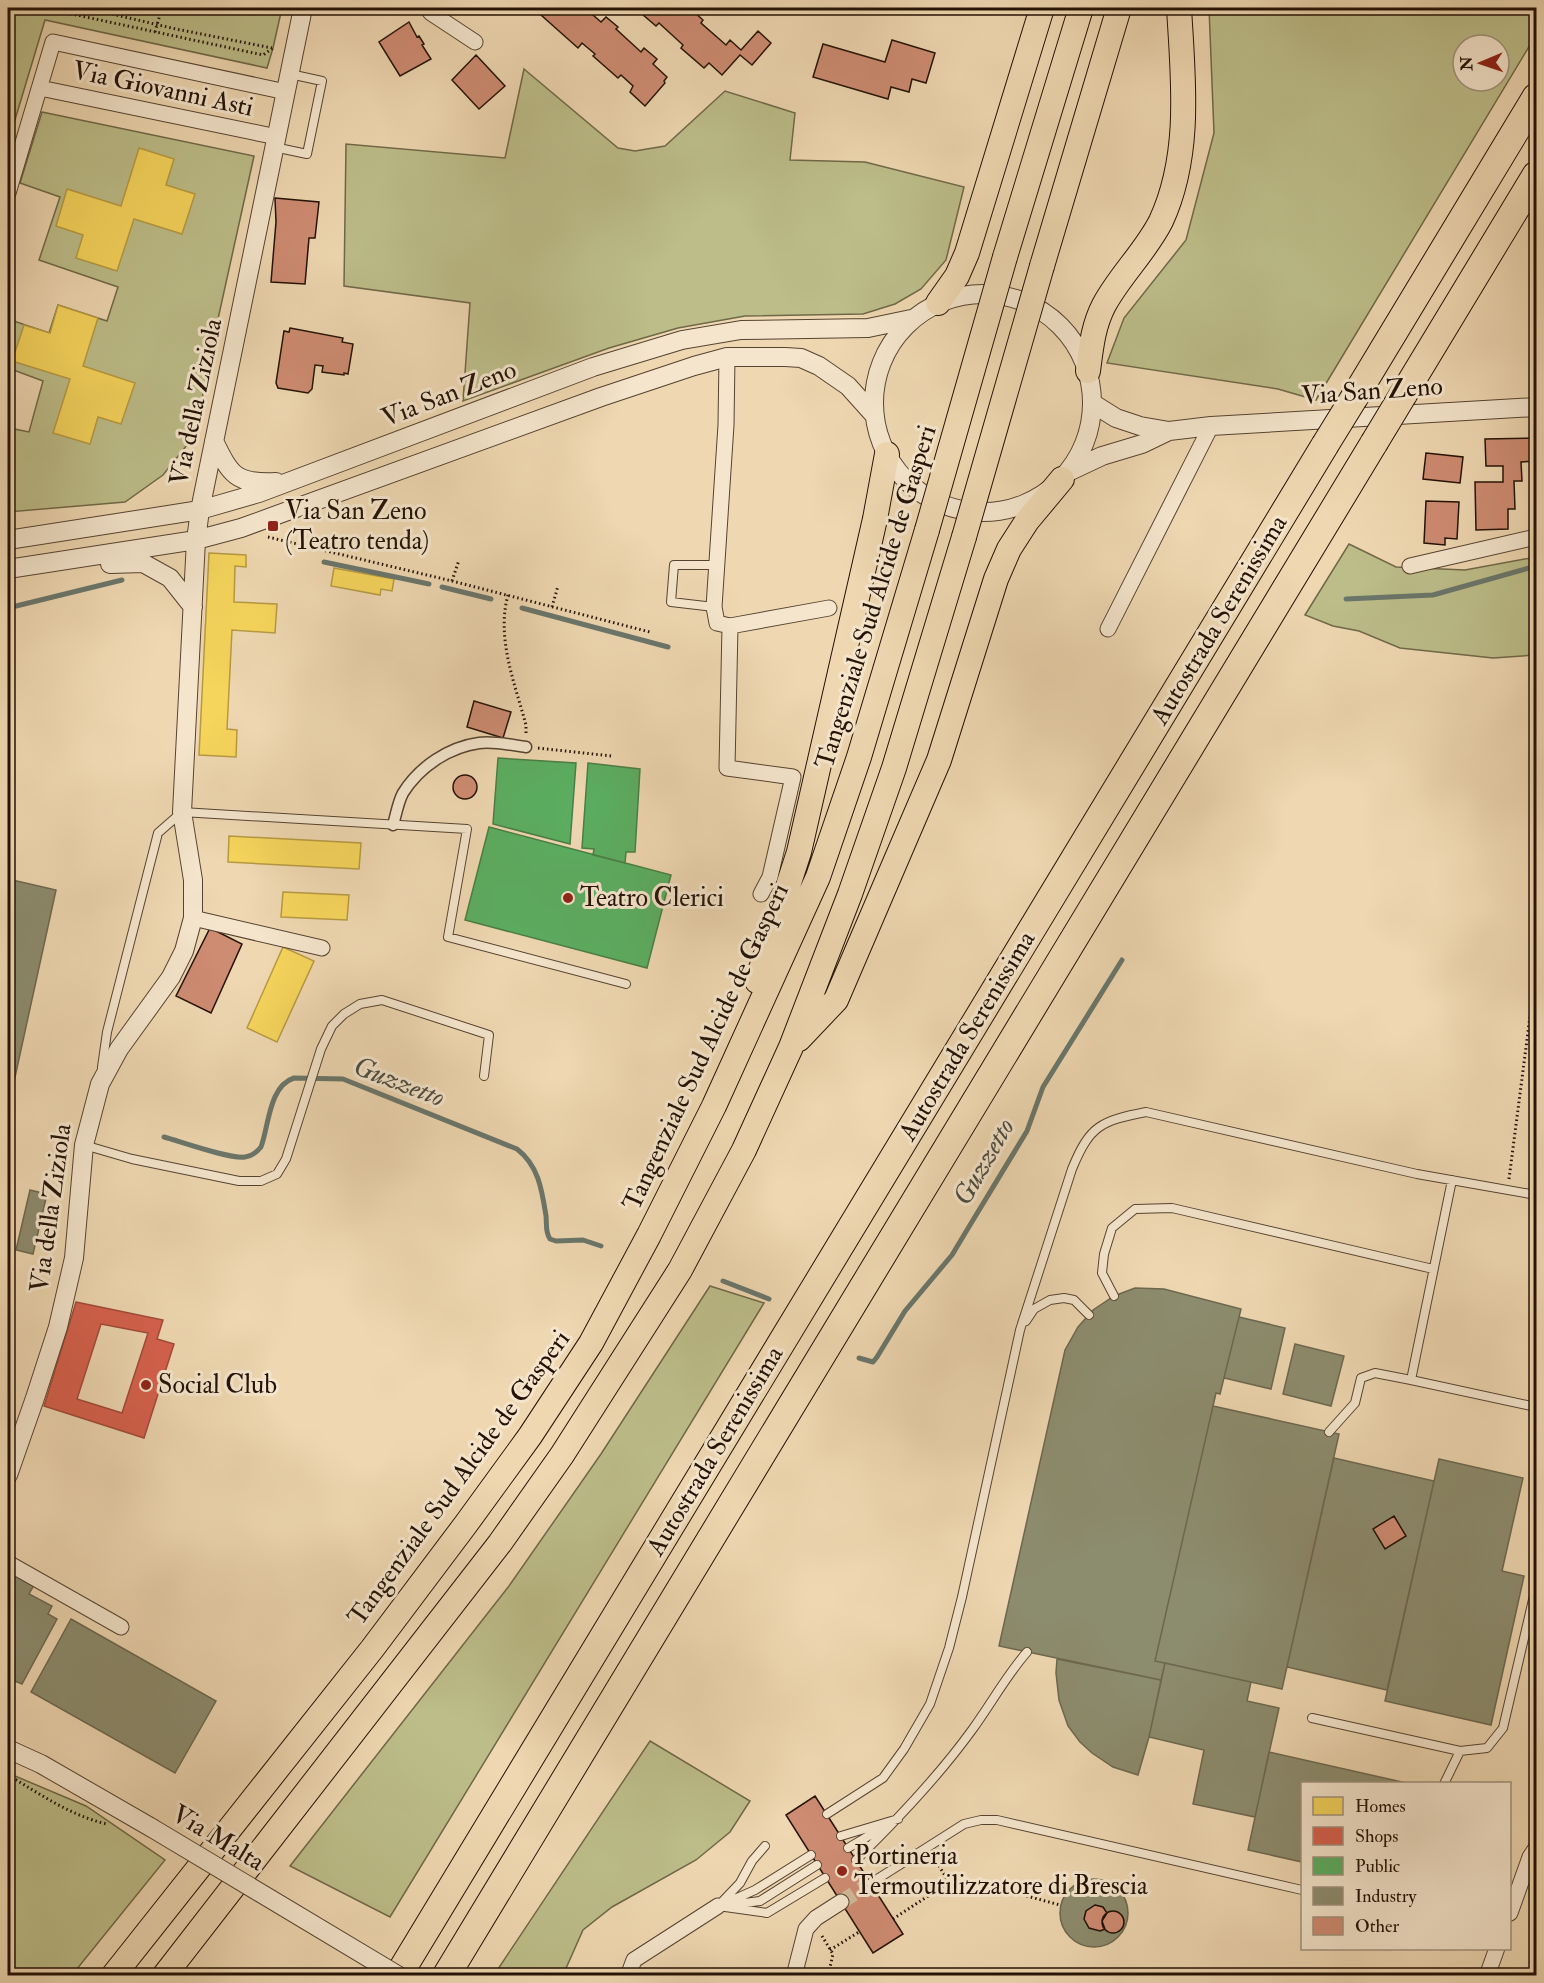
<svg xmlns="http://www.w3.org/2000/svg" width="1544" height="1983" font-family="'IM FELL Double Pica',serif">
<rect width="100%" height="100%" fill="#eed7b1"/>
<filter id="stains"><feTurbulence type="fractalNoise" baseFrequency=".00333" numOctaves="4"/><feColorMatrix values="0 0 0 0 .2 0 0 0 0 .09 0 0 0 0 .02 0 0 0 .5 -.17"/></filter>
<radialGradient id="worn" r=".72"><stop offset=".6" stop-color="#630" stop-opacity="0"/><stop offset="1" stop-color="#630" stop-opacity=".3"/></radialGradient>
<path fill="#bcbd89" stroke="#706848" stroke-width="1.5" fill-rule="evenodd" d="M8 8H282L273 48 267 68 45 20 8 143V43L10 39 8 38Z
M1209 8H1536V35L1316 400 1278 389 1107 363 1124 318 1186 240 1214 133ZM1463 45H1499V81H1463Z
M524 69 618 148 635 151 665 146 725 91 795 113 790 160 865 162 964 187 946 260 921 289 895 304 863 314 745 316 678 328 609 348 463 401 470 303 344 286 346 144 505 158Z
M42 112 254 156 216 328 198 419 187 445 163 475 125 502 8 512V454L14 429 29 432 43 381 8 368V319L49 333 58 305 107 321 118 287 39 260 60 197 20 183Z
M1349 544 1396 567 1465 570 1536 557V655L1493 658 1400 648 1359 631 1333 626 1305 615Z
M710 1286 764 1303 390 1917 290 1866 509 1586 601 1454Z
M650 1741 750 1801 730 1832 696 1860 612 1907 583 1930 563 1975H494Z
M8 1773 86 1806 165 1860 72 1975H8Z"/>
<path fill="#f6d55c" stroke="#b79a42" stroke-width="1.5" d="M139 148 174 159 166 185 195 194 182 234 134 219 117 271 76 258 83 235 56 226 67 189 121 206Z
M58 305 98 318 83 366 135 383 121 424 98 417 90 444 53 433 70 379 12 361 24 325 50 333Z
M209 553 246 555V567L235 566 234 602 277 604 275 633 232 630 227 729 237 730 236 757 199 755Z
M334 568 394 579 392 591 381 589 380 595 331 586Z
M229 836 361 843 359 869 228 862Z
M283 892 349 895 347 920 281 917Z
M283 947 314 961 277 1042 247 1028Z"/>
<path fill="#d6604d" stroke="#a14938" stroke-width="1.5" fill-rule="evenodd" d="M76 1302 163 1320 157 1339 174 1344 144 1438 44 1406ZM101 1324 148 1333 122 1413 77 1399Z"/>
<path fill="#5aae61" stroke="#4a7f46" stroke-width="1.5" d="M498 758 576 763 570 844 493 824Z
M588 763 640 769 635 852H626L625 863 593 855 594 849 582 848Z
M489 827 671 875 647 968 465 920Z"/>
<path fill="#8c8c6e" stroke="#6d674f" stroke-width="1.5" d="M8 879 56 890 8 1109Z
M30 1190 47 1194 33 1254 16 1250Z
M1135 1288 1164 1289 1241 1309 1220 1394 1216 1393 1213 1406 1155 1661 1165 1663 1161 1680 999 1646 1065 1350 1078 1327 1093 1310 1114 1296Z
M1239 1317 1285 1328 1271 1389 1224 1378Z
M1295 1344 1344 1356 1331 1406 1283 1394Z
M1213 1406 1339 1434 1282 1689 1155 1661Z
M1334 1458 1434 1481 1387 1690 1287 1667Z
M1439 1459 1523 1478 1502 1571 1524 1576 1491 1725 1385 1701Z
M8 1570 34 1585 29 1594 52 1606 48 1614 57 1619 22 1684 15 1681 11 1689 8 1687Z
M71 1619 216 1701 175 1773 31 1692Z
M1057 1659 1161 1680 1149 1737 1138 1775 1113 1767 1092 1753 1080 1742 1068 1726 1059 1700 1056 1673Z
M1165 1663 1251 1682 1247 1701 1279 1708 1255 1817 1193 1804 1204 1750 1149 1737Z
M1269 1752 1411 1784H1302V1862L1248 1850Z
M1060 1913a34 34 0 1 1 68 0a34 34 0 1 1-68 0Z"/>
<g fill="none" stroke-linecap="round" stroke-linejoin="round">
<path stroke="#6a766b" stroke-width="5" d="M324 562 429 584
M442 587 491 599
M1346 599 1433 595 1536 566
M8 608 122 580
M522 608 668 647
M164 1137C182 1142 229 1159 245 1157 252 1156 257 1152 261 1147 269 1125 269 1086 294 1078L343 1079 517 1149C539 1166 542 1191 546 1216 547 1225 545 1232 550 1239L556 1241 583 1240 601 1246
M723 1281 769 1299
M859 1358 873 1362 877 1357 905 1311 952 1255 967 1230 1027 1131 1043 1087 1122 960"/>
</g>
<path fill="#ce8c72" stroke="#241206" stroke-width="1.5" d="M537 8H585L601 22 606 17 618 27 616 29 641 52 644 48 657 59 653 64 667 77 664 81 665 83 645 106 630 92 633 86 621 75 618 78 593 56 595 54 582 43 578 48 541 15 543 13Z
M635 8H690L703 20 701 23 726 45 730 40 741 50 758 31 771 43 752 65 740 55 722 75 709 63 704 68 681 48 683 45 659 23 656 26Z
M409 22 417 37 419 36 424 44 422 45 431 59 400 76 379 42Z
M892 40 935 53 926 83 912 79 909 92 891 87 888 99 813 77 823 44 885 62Z
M476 55 505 86 479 109 452 80Z
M275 198 319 202 315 238H309L305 284 271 282 276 222Z
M290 328 343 338 342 342 353 344 348 374 344 373V375L322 372 323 366 315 365 312 389 308 393 278 388 276 383 284 331 289 332Z
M1536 438V461L1521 462 1522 481H1514L1515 509H1508V529L1476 530 1475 482H1503V466H1486L1485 439Z
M1426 453 1463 457 1460 483 1423 479Z
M1426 501 1459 502 1457 539 1445 538V545L1424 543Z
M474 701 511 712 503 738 467 727Z
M453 787a12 12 0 1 1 24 0a12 12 0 1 1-24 0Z
M210 928 242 944 211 1013 176 996Z
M1394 1516 1406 1536 1385 1549 1373 1529Z
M815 1796 903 1934 873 1953 786 1815Z
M1095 1905 1103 1907 1107 1913 1102 1921 1105 1929 1100 1931 1089 1928 1084 1919 1086 1911Z
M1102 1922a11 11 0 1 1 22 0a11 11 0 1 1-22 0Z"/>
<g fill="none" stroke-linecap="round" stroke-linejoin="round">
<path stroke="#d0b997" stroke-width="15" stroke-dasharray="15 8" stroke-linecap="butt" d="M841 1902 871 1883"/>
<g stroke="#564331" stroke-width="10">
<path id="service" d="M274 147 307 154 322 81 290 74
M714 607 671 602 674 565H717
M102 1067 107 1032 158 833 182 812 467 829 448 937 626 984
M84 1145 132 1159 239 1181H261L277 1174 286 1159 321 1049 332 1026 344 1014 360 1004 382 1000 489 1035 484 1076
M1452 1180 1411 1380 1536 1407
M1114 1296 1102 1273 1104 1254 1112 1228 1135 1209 1172 1208 1433 1269
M1026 1321 1034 1309 1050 1300 1064 1298 1074 1300 1089 1315
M1329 1432 1355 1403 1361 1378 1375 1373 1411 1380
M1312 1718 1460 1751 1487 1748 1503 1728 1536 1587
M1444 1784 1460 1751
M827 1814 883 1778 904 1749 930 1704 949 1648 962 1597 1020 1330 1072 1169C1090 1125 1101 1121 1146 1112L1417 1174 1536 1195
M841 1836 898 1819
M848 1848 887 1825
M856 1860C897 1820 938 1777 972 1730 991 1704 1006 1676 1027 1652
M871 1883 964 1824 981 1820H997L1302 1890
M728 1902 755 1890 811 1855
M721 1903 740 1883 752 1861 765 1846
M729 1905 760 1901 817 1865
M718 1906 767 1913 825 1878"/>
</g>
<g stroke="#564331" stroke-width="13">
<path id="pedestrian" d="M393 825C396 815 398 802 403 793 419 767 449 747 479 743 494 741 511 745 526 747"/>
</g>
<g stroke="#564331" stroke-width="17">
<path id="minor" d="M427 8 431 13 475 42
M40 88 277 137
M8 193 53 42 286 92
M727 357 726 425 714 607 717 623 730 626
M1410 566 1536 537
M1108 629 1211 426
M761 894 770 877 793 777 727 768 730 626 829 608
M193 918 322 948
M8 1563 121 1627
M1510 1913 1530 1857 1536 1848
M628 1976 634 1960 718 1906
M794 1976 806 1929 816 1918 841 1902
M1487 1976 1497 1948"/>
</g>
<g stroke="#564331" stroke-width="20">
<path id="tertiary" d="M874 403a109 109 0 1 1 218 0a109 109 0 1 1-218 0Z
M1092 403 1116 418 1140 426 1169 431 1211 426 1536 407
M214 441C231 476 236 484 276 482
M1068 472 1102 456 1142 444 1169 431
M8 540 200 510 259 493 593 367 682 340 741 330 868 328 911 319
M110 564 143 563 170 578 193 607
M8 569 196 540 241 528 601 397 694 366 727 357H785L801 358 819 366 848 386 875 416
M8 1475 35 1398 58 1327 74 1258 84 1145 100 1084 119 1049 171 977 184 951 193 918V880L182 812 196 540 200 510 303 8
M8 1749 41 1764 152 1828"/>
</g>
<g stroke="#241206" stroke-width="26">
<path id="trunk" d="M1005 257 1081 8
M1042 266 1119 8
M938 303 957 276 967 253 1042 8
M1088 371C1091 348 1093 326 1104 305 1120 275 1146 251 1161 221 1192 154 1183 78 1179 8
M757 981 799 852 875 519 887 454
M799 1039 836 1000 939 760 996 579 1009 549 1027 521 1062 479
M113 1976 372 1649 466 1524 530 1436 591 1343 649 1235 714 1106 818 877 859 757 927 530
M164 1976 500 1543 562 1455 680 1270 744 1150 791 1047 850 894 894 768 964 537"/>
</g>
<g stroke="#241206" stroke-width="29">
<path id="motorway" d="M1403 395 1536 175
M1354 398 1536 97
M398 1976 1325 445
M446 1976 1374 443"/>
</g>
<path stroke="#241206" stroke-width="3" stroke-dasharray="1.5 3" stroke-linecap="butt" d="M44 8 263 55 273 48
M86 8 176 29 272 48
M155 32 161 11
M268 537 452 581 650 632
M452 581 459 560
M508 595C496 638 515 684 526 725V735
M552 607 558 586
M538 748 611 756
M1509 1179 1532 1001 1536 877
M8 1775C40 1794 71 1816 107 1824
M934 1858 949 1882
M893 1919 957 1877 1060 1905
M822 1936 833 1954 828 1976
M830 1950 859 1932"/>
<use href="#service" stroke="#f4e5cc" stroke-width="8"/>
<use href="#pedestrian" stroke="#f4e5cc" stroke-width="10"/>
<use href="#minor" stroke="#f4e5cc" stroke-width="15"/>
<use href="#tertiary" stroke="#f4e5cc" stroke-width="18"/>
<use href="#trunk" stroke="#eed7b1" stroke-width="24"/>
<use href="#motorway" stroke="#eed7b1" stroke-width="27"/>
<g stroke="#564331" stroke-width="20" stroke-linecap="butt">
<path id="tertiary-bridge" d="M152 1828 399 1976"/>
</g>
<g stroke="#241206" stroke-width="26" stroke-linecap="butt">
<path id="trunk-bridge" d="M927 530 1005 257
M964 537 1042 266"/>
</g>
<g stroke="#241206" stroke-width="29" stroke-linecap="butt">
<path id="motorway-bridge" d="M1374 443 1403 395
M1325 445 1354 398"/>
</g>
<use href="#tertiary-bridge" stroke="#f4e5cc" stroke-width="18"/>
<use href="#trunk-bridge" stroke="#eed7b1" stroke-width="24"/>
<use href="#motorway-bridge" stroke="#eed7b1" stroke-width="27"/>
</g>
<g fill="#8f2418" stroke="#f4e5cc" stroke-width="2">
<rect x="267" y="520" width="12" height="12" rx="3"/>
<circle cx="568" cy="898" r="6"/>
<circle cx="146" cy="1385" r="6"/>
<circle cx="842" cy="1871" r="6"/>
</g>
<g text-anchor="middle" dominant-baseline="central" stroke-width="6" stroke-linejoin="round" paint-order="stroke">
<g font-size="26" fill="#241206" stroke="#f4e5cc">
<text transform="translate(163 89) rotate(12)">Via Giovanni Asti</text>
<text transform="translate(1372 391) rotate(-4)">Via San Zeno</text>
<text transform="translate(449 394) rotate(-21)">Via San Zeno</text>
<text transform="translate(196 402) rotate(-78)">Via della Ziziola</text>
<text transform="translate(876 597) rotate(-73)">Tangenziale Sud Alcide de Gasperi</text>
<text transform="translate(1219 620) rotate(-59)">Autostrada Serenissima</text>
<text transform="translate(967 1036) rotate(-59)">Autostrada Serenissima</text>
<text transform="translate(706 1047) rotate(-65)">Tangenziale Sud Alcide de Gasperi</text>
<text transform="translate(51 1208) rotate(-82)">Via della Ziziola</text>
<text transform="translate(715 1451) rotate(-59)">Autostrada Serenissima</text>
<text transform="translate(459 1478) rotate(-54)">Tangenziale Sud Alcide de Gasperi</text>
<text transform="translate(218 1838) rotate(31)">Via Malta</text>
</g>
<g font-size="26" fill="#241206" stroke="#f4e5cc" text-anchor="start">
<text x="285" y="511">Via San Zeno<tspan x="285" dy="30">(Teatro tenda)</tspan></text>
<text x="580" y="898">Teatro Clerici</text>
<text x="158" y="1385">Social Club</text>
<text x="854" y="1856">Portineria<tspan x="854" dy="30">Termoutilizzatore di Brescia</tspan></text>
</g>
<g font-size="27" font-style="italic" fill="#4d4c41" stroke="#f4e5cc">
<text transform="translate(399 1082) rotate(21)">Guzzetto</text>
<text transform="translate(984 1162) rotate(-60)">Guzzetto</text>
</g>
</g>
<rect width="1544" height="1983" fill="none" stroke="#eed7b1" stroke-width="30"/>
<rect x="9" y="9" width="1526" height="1965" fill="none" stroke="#241206" stroke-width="3"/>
<rect x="15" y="15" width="1514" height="1953" fill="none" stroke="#241206" stroke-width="1.5"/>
<rect x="1301" y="1782" width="210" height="168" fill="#f4e5cc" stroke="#a1917d" stroke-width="1.5"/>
<rect x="1313" y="1797" width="30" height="18" fill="#f6d55c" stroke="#a1917d" stroke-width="1.5"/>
<text x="1355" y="1812" font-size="18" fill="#241206">Homes</text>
<rect x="1313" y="1827" width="30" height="18" fill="#d6604d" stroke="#a1917d" stroke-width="1.5"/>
<text x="1355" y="1842" font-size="18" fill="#241206">Shops</text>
<rect x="1313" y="1857" width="30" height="18" fill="#5aae61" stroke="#a1917d" stroke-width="1.5"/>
<text x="1355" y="1872" font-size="18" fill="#241206">Public</text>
<rect x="1313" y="1887" width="30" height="18" fill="#8c8c6e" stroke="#a1917d" stroke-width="1.5"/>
<text x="1355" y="1902" font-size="18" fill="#241206">Industry</text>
<rect x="1313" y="1917" width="30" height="18" fill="#ce8c72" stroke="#a1917d" stroke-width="1.5"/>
<text x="1355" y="1932" font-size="18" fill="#241206">Other</text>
<g transform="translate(1481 63) rotate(268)"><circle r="28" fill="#f4e5cc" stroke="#a1917d" stroke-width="1.5"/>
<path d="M0-4.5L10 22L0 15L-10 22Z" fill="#8f2418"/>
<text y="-9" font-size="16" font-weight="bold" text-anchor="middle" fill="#241206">N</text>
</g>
<rect width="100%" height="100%" filter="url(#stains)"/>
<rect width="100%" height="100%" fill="url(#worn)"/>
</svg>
